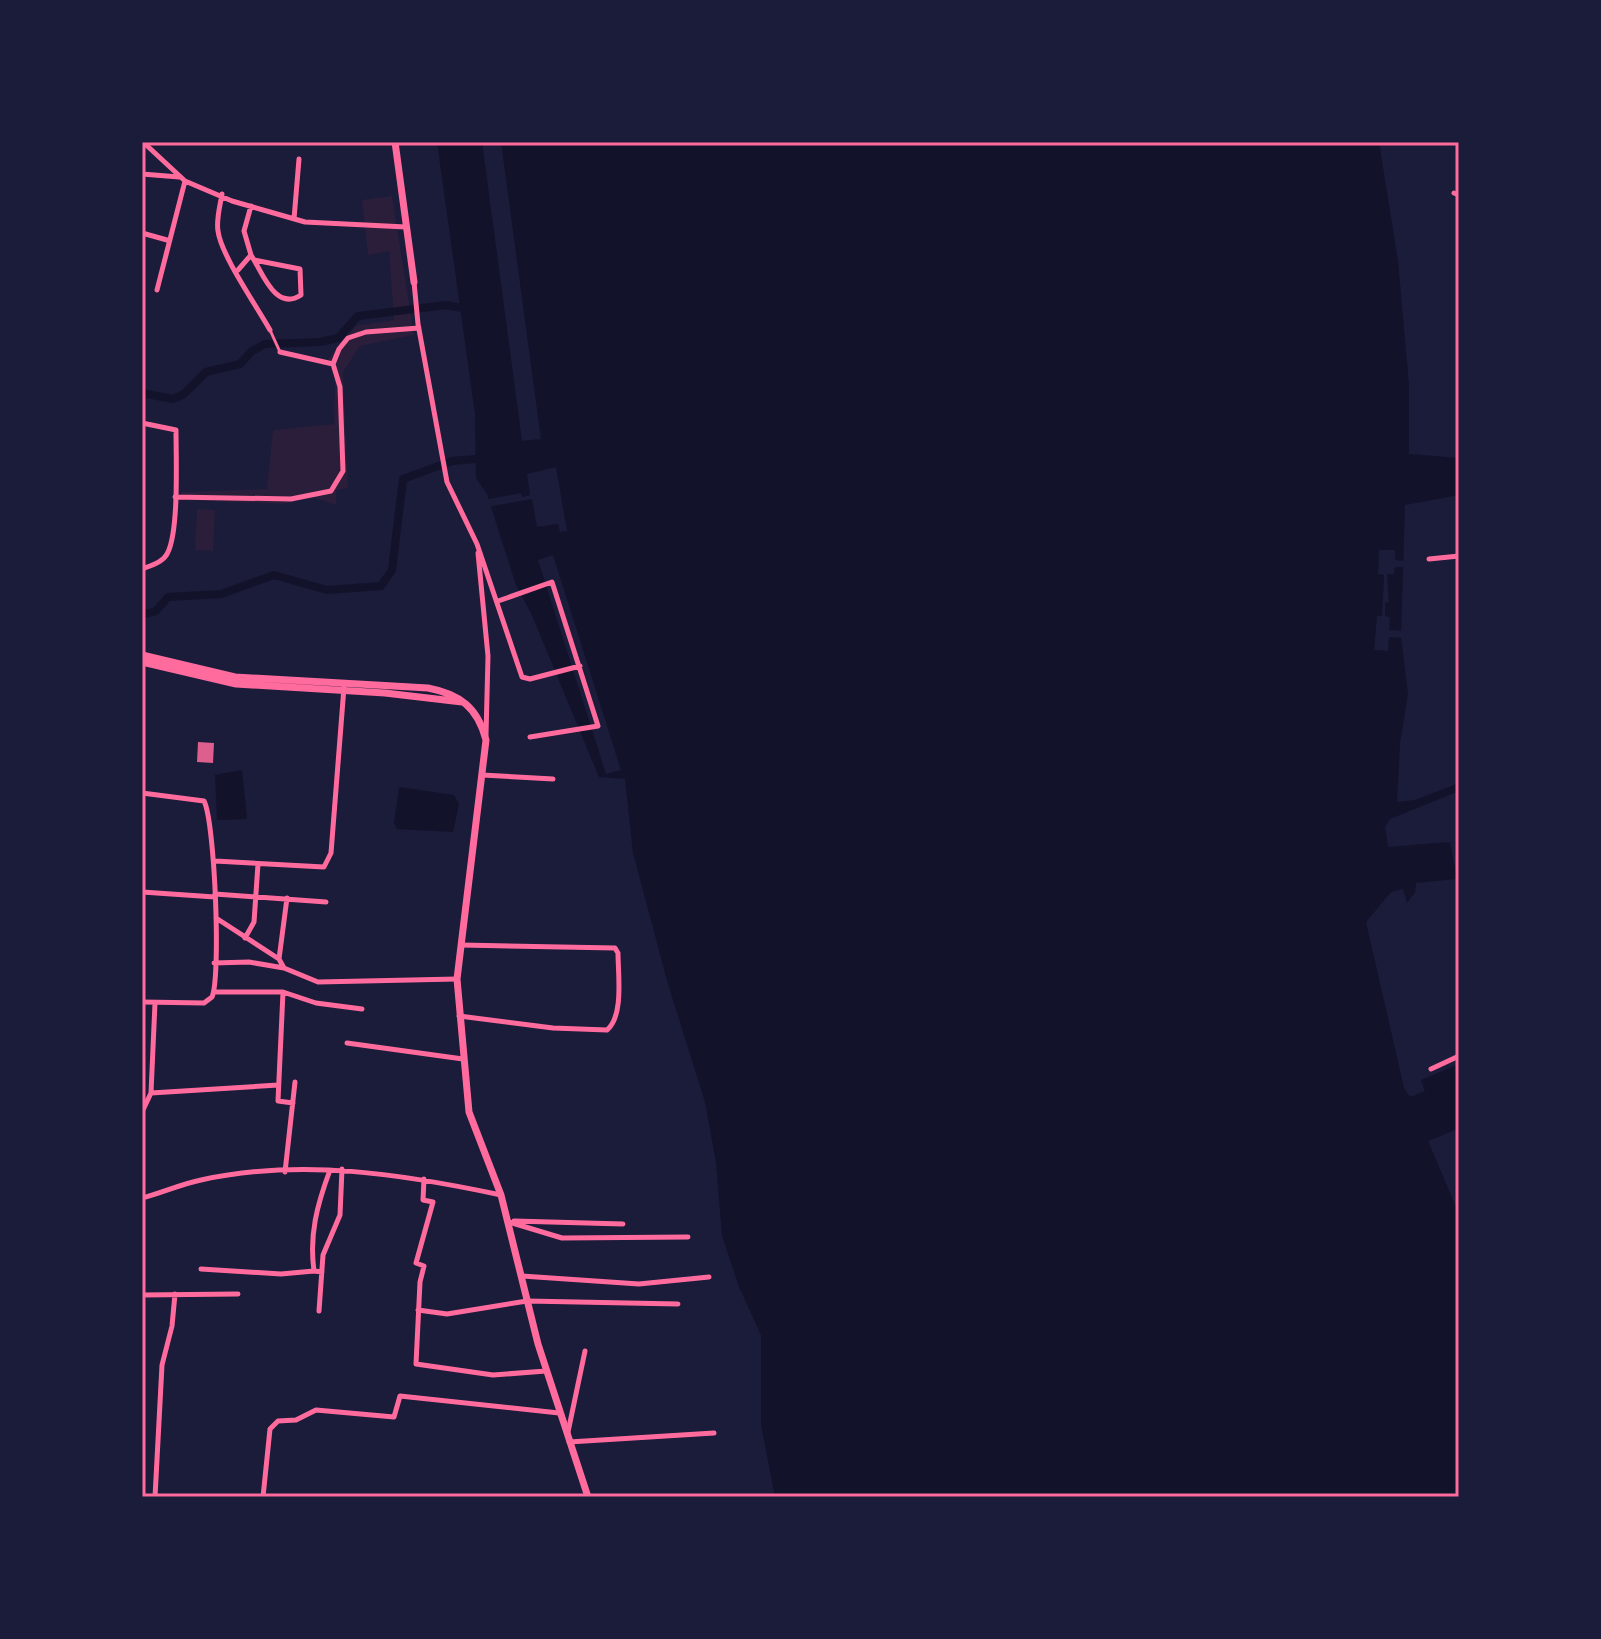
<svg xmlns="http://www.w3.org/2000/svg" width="1601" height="1639" font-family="Manrope,sans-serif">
<rect width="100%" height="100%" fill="#1b1b3a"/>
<path fill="#2a1e3b" d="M392 196 414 335 360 346 343 372 348 488 336 490V505L312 497 284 504 180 500 181 492 267 489 273 430 334 424 335 378 328 359 356 326 394 320 389 251 368 255 362 200Z
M197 509 215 510 213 551 195 550Z"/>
<path fill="#12122b" d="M437 142H1379L1398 261 1409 385V454L1459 458V495L1405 505 1401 637 1408 694 1400 743 1397 802 1415 800 1459 783V791L1390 819 1385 827 1388 847 1450 842 1457 879 1416 883 1415 892 1407 903 1403 889 1391 892 1366 922 1404 1088 1410 1097 1425 1091 1421 1080 1459 1064V1133L1455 1130 1428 1141 1459 1214V1497H775L761 1424V1335L739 1287 722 1236 716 1162 705 1102 668 984 633 853 625 779 599 777 531 613 516 585 487 494 476 478 475 414Z
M242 770 247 819 217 820 215 775Z
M399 787 454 795 459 804 453 832 397 829 394 823Z"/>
<path fill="#1b1b3a" d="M482 142H501L541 439 522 441Z
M556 467 567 531 560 532 558 524 537 527 532 499 487 507 484 500 521 493 522 497 530 495 527 474Z
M1379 550H1395V560L1407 561 1406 567H1395L1394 574H1387L1389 602 1385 603V616L1390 617 1389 630 1405 631V638L1389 637 1388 651 1374 650 1377 616H1382L1383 598 1384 575 1378 574Z
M553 555 621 770 606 774 538 560Z"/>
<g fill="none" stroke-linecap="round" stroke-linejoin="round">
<path stroke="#12122b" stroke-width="8" d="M142 393 173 399 184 394 206 372 240 364 252 351 265 344 320 342 338 338 358 316 446 305 467 309
M142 615 156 611 168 597 221 594 274 575 327 590 381 586 392 570 403 479 452 461 487 458"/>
</g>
<path fill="#dd5f8e" d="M198 742 214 743 213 763 197 762Z"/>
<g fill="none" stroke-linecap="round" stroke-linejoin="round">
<path stroke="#ff6b9d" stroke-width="3" d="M270 330 280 352"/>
<path stroke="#ff6b9d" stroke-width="5" d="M143 142 185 181 232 201 305 222 406 227
M142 174 179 177
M1454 193 1459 195
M222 194C220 206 216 220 218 231 221 255 256 305 270 330
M294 219 299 159
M142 233 167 240
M251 255 254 260C264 277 277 311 301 295L300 269 254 260
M238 270 251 255 244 231 251 206
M414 282 418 324 447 482 477 544 522 677 530 679 580 666
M157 290 185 181
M280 352 333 364
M142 423 176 430C176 458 179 529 168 552 164 562 152 565 142 569
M175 497 291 499 331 491 343 471 340 387 333 364 339 349 348 338 366 332 419 328
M478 553 488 656 486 735
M1429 559 1459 556
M498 601 552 582 598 726 530 737
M482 775 553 779
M142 793 204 801C215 822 221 977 212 997L204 1003 142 1002
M215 861 324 867 331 853 344 687
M142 892 215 897
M215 894 326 902
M216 918 279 959 284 968 318 982 457 979
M245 938 254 922 258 864
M279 959 287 898
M214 963 249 962 284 968
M215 992H283L316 1003 362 1009
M283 992 278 1101 293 1103
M459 1016 553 1028 607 1030C624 1016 618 974 618 953L615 948 461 945
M347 1043 463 1059
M1431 1069 1459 1056
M151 1093 278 1085
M142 1112 151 1093 155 1003
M285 1172 295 1082
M424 1179 423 1200 433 1202 416 1263 424 1266 420 1282 416 1364 493 1375 546 1371
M142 1198C162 1193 181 1184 201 1180 301 1158 402 1174 501 1195
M514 1221 623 1224
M509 1222 562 1238 688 1237
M201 1269 281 1274 314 1271
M322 1272 314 1271C309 1235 317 1205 330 1170
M522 1276 639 1284 709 1277
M142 1295 238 1294
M418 1310 447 1314 527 1301 678 1304
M319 1311 323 1255 340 1215 342 1169
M568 1432 585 1351
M569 1442 714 1433
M155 1497 162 1365 172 1326 175 1294
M263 1497 270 1429 278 1421 296 1420 316 1410 394 1417 400 1396 559 1413"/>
<path stroke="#ff6b9d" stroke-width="7" d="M395 142 414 282
M142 655 235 677 428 688C460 694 478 708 486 740L457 979 469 1112 501 1195 538 1344 588 1497
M142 662 236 684 385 693 462 702"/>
</g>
<rect width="1601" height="1639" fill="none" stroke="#1b1b3a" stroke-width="288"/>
<rect x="144" y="144" width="1313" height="1351" fill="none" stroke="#ff6b9d" stroke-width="3"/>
</svg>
